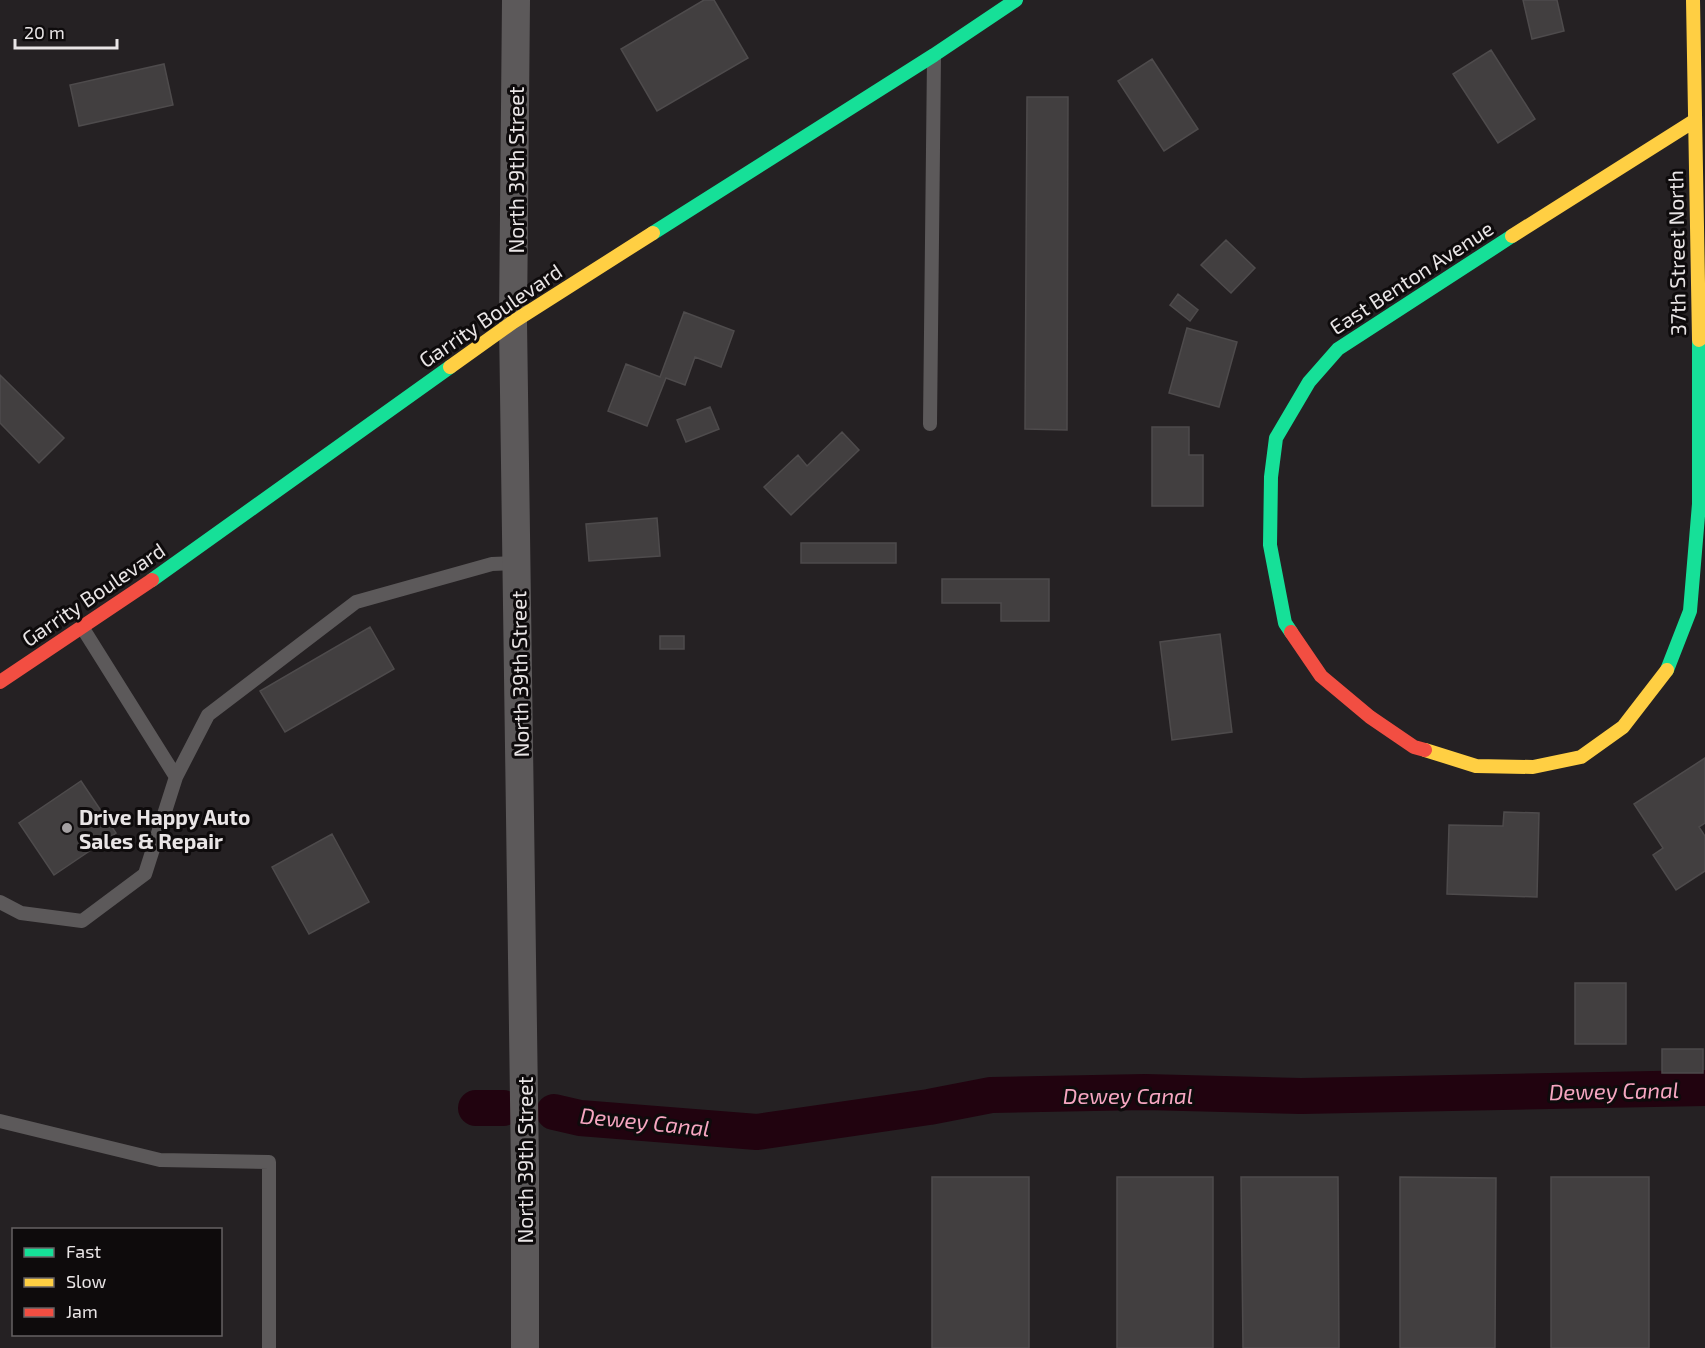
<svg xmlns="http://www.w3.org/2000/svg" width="1705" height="1348" font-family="'Exo 2',sans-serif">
<rect width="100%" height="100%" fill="#252123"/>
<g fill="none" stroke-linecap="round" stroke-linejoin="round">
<path stroke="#21030f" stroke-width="36" d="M476 1108H503
M554 1112 580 1118 757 1132 929 1107 991 1095 1145 1092 1301 1096 1705 1088"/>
</g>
<path fill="#423f40" stroke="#4e4b4c" stroke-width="1.5" d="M704 0H714L748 58 657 111 621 49Z
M1523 0H1557L1564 31 1532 39Z
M1491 50 1535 119 1498 143 1453 74Z
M1152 59 1198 129 1164 151 1118 81Z
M164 64 173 105 79 126 70 85Z
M1027 97H1068L1067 430 1025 429Z
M1226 240 1255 268 1231 293 1201 265Z
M1178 294 1198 310 1190 321 1170 305Z
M684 312 734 331 721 367 695 357 685 385 666 378 647 426 608 411 626 364 660 377Z
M1187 328 1237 342 1219 407 1169 393Z
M0 375 64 438 39 463 0 423Z
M710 407 719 429 686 442 677 420Z
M1152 427H1189V455H1203V506H1152Z
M842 432 859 450 791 515 764 487 798 455 807 466Z
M657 518 660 556 589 561 586 524Z
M801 543H896V563H801Z
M942 579H1049V621H1001V603H942Z
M370 627 394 669 285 732 260 691Z
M1220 634 1232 732 1172 740 1160 642Z
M660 636H684V649H660Z
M1705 758V823L1699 827 1705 836V871L1676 890 1653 855 1663 848 1634 804Z
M81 781 116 833 54 875 19 823Z
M1504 812 1539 813 1537 897 1447 894 1449 825 1503 826Z
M332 834 369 902 309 934 272 867Z
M1575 983H1626V1044H1575Z
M1662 1049H1703V1073H1662Z
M932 1177H1029V1348H932Z
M1117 1177H1213V1348H1117Z
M1241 1177H1338L1339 1348H1243Z
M1400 1177 1496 1178 1495 1348H1400Z
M1551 1177H1649V1348H1551Z"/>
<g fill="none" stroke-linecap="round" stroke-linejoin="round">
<path stroke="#5c595a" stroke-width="14" d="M930 424 934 57
M82 627 176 777
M0 902 21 913 82 921 145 874 176 777 208 715 356 602 492 564 517 563
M0 1121 160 1160 269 1162V1348"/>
<path stroke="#5c595a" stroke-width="28" d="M516 0 513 322 525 1170V1348"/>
<path stroke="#16e098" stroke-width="14" d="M653 233 934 55 1016 0
M152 580 450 367
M1291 632 1285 623 1270 545 1271 477 1276 438 1309 382 1338 349 1512 236
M1667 670 1690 611 1699 504V340"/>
<path stroke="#ffcf43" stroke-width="14" d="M1693 0 1699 340
M1512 236 1694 121
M450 367 513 322 653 233
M1425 750 1476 766 1533 767 1581 757 1623 727 1667 670"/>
<path stroke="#f24e42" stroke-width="14" d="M1291 632 1321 676 1370 717 1414 747 1425 750
M0 682 152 580"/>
</g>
<circle fill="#a4a0a2" stroke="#0e0b0c" stroke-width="2" cx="67" cy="828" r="6"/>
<g text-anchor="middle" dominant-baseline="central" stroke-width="6" stroke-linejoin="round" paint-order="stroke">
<g font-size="21" fill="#e9e5e6" stroke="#0e0b0c">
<text transform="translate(515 170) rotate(-90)">North 39th Street</text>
<text transform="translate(1676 253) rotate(-91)">37th Street North</text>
<text transform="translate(1411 277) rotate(-33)">East Benton Avenue</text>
<text transform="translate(490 315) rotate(-34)">Garrity Boulevard</text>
<text transform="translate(93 594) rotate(-34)">Garrity Boulevard</text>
<text transform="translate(519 674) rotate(-91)">North 39th Street</text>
<text transform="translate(524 1160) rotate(-90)">North 39th Street</text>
</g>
<g font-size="21" font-weight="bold" fill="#e9e5e6" stroke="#0e0b0c" text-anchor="start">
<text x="79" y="816">Drive Happy Auto<tspan x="79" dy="24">Sales &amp; Repair</tspan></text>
</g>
<g font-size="22" font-style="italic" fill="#f6a6c1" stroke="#0e0b0c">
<text transform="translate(1614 1090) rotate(-1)">Dewey Canal</text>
<text x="1128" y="1095">Dewey Canal</text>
<text transform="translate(645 1121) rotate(6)">Dewey Canal</text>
</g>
</g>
<rect x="12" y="1228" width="210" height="108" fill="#0e0b0c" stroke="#666263" stroke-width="1.5"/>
<rect x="24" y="1248" width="30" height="9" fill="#16e098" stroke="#666263" stroke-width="1.5"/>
<text x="66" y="1258" font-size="18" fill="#e9e5e6">Fast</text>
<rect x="24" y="1278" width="30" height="9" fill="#ffcf43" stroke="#666263" stroke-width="1.5"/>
<text x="66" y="1288" font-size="18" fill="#e9e5e6">Slow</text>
<rect x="24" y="1308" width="30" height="9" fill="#f24e42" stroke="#666263" stroke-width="1.5"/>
<text x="66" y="1318" font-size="18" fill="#e9e5e6">Jam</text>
<path d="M15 39v9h102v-9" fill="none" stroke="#e9e5e6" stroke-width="3"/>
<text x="24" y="39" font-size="18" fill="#e9e5e6" stroke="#0e0b0c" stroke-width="4.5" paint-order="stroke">20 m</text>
</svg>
